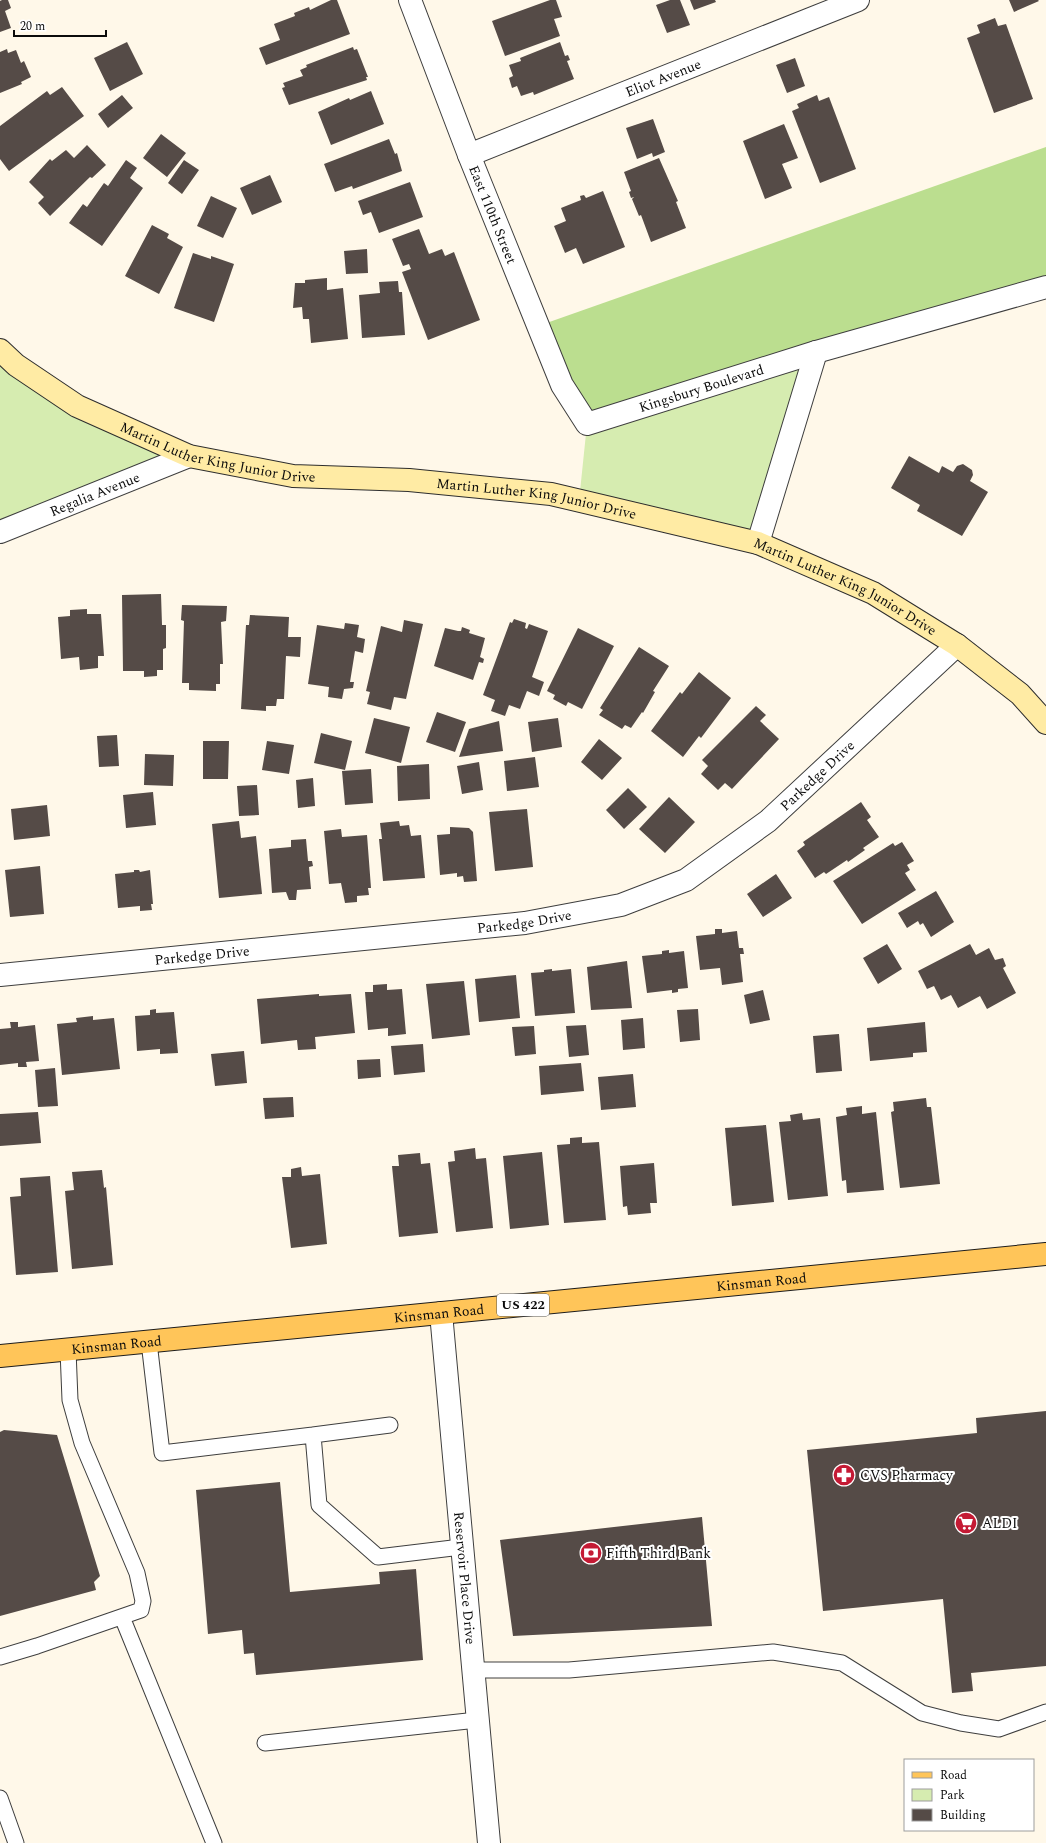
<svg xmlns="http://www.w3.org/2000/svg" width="1046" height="1843" font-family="Spectral,serif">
<rect width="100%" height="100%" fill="#fff8e9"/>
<path fill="#d6ecb0" d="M0 350 189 456 0 532Z
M816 352 758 543 579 501 587 424Z"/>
<path fill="#bbde8f" d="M1046 147V287L587 424 538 326Z"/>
<path fill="#554b47" d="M2 0H8L11 8 5 11 11 28 0 32V1Z
M331 0H337L350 34 266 65 259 48 280 40 274 24 295 16 294 13 309 7 310 10Z
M550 0H556L562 17 554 19 560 36 505 56 492 21Z
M670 0H680L690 25 667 33 656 5Z
M690 0H715L716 2 694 10Z
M1009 0H1038L1039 1 1014 12Z
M995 18 998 26 1006 24 1033 99 994 113 967 38 980 33 977 25Z
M127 42 143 74 110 91 94 58Z
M560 42 565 56 568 55 570 60 567 61 574 79 534 95 533 92 521 96 517 86 512 88 509 78 513 76 509 65 521 61 520 58Z
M353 47 354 50 357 49 368 77H366L367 80 289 105 282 88 285 87 283 83 303 76 300 70 307 67 306 65Z
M7 49 8 53 16 50 21 63 24 61 31 77 21 82 22 84 0 93V52Z
M795 58 805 86 787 93 776 65Z
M62 87 84 116 9 171 0 159V126L47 91 50 95Z
M371 91 384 124 331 145 318 112 349 98 350 100Z
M122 95 133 108 108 128 98 114Z
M817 95 819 101 829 97 856 169 820 183 792 111 799 108 797 104Z
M653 119 665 152 653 157 652 153 637 159 626 128Z
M784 124 798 158 782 164 792 188 765 199 743 141Z
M161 134 186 153 167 177 143 158Z
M389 139 395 154 397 153 402 171 353 189 352 186 335 192 324 164Z
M87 145 106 165 92 178 90 177 50 216 38 203 44 197 29 182 50 159 52 161 66 150 74 158Z
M659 158 678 201 676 202 686 228 651 242 641 215 639 216 632 199 634 197 631 198 629 192 631 191 624 172Z
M126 160 137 168 130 178 143 188 102 246 69 223 83 204 87 207 104 183 108 186Z
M184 160 199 170 182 194 168 183Z
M270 175 282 202 252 215 240 188Z
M410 182 423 217 379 233 371 212 363 215 358 201Z
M603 191 625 247 583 264 576 248 565 253 554 226 566 221 561 208 581 200 580 196 584 195 586 198Z
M211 196 237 208 223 238 197 226Z
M152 225 169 234 167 238 183 247 159 294 125 276Z
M419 229 429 254 442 249 445 256 454 252 480 320 428 340 402 272 411 269 409 264 403 266 392 239Z
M367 249 368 273 346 274 344 251Z
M193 253 211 259V256L234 264 214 322 174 308Z
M327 278V290L343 288 348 339 311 343 309 319H303L302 307 293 308 295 283H305V280Z
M398 281 399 292H402L405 335 362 338 359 295 380 293 379 282Z
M909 456 939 473 942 466 953 472 957 466 963 464 972 470 973 475 970 481 988 492 962 536 917 511 920 505 891 488Z
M161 594 162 625H166V648L163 649V670H157V676L144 677V671H123L122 595Z
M182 605 227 606 226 621 221 622 223 664H220V684H216V691L189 690V683H182L184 621 181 620Z
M87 609V614H101L104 656H98V668L80 670 79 657 61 659 58 617 70 616V610Z
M250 615 289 617 288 637H301L300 657 286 656 284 699H277L276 706H266V711L241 709 246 625H249Z
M514 619 526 623 525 628 527 629 529 624 548 631 532 677 544 682 539 696 527 691 520 709 509 705 505 716 491 711 495 700 483 695 510 622 512 623Z
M404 620 423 624 406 699 394 697 391 710 367 704 370 692 366 691 381 626 402 632Z
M345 623 359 625 357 637 365 639 363 653 355 651 350 682H354L353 688 344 689 342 699 328 697 329 687 308 684 317 625 344 629Z
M462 627 470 630 469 633 485 638 480 657 484 659 483 663 479 662 473 680 434 666 445 628 458 631H461Z
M578 628 614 646 582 709 568 702 566 706 553 699 555 695 547 691Z
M639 647 669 666 653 691 655 692 643 713 642 712 631 728 625 725 622 729 599 715 603 710 600 708Z
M699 672 731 698 701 738 699 736 683 757 651 731 680 692 682 694Z
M756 706 766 715 760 721 779 739 732 789 725 783 718 790 701 774 708 766 702 760Z
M437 712 466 722 455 752 426 742Z
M374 718 410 727 401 763 365 753Z
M558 718 562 747 532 752 528 722Z
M499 721 503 751 459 757 469 729Z
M321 733 352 741 345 770 314 763Z
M117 735 119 766 99 767 97 736Z
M599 739 622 758 602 780 581 762Z
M203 741H229L228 779H203Z
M267 741 294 745 289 774 262 770Z
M145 754 174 755 173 786 144 785Z
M535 757 539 787 507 791 504 761Z
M479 762 483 790 462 794 457 766Z
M429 764 430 799 398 801 397 766Z
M371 769 373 803 345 805 342 771Z
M313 778 315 806 298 808 296 780Z
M257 785 259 815 239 816 237 786Z
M628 788 647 807 624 829 606 810Z
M153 792 156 825 126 828 123 795Z
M669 797 695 822 665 853 639 829Z
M861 802 871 817 867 820 879 837 863 848 865 850 848 862 847 860 826 874 824 872 815 878 797 851 805 845 803 842Z
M47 805 50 836 14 840 11 809Z
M527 809 533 867 495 871 489 812Z
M239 821 241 838 256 836 262 894 219 898 212 824Z
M399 821 400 826 409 825 411 836 421 835 425 878 383 881 379 839H382L380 823Z
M450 827 469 828 473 832 477 881 464 882 463 876 457 877V873L440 875 437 835 450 834Z
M341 829 342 837 367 835 371 888H368L369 895 357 896V902L345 903 341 883 329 884 324 831Z
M306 839 308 861H312L313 866 309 867 311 889 297 890 296 900H289L286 892 272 893 269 849 291 847V840Z
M902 842 914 861 907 865 910 870 905 873 916 890 862 924 833 881 893 843 895 846Z
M40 866 44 914 10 917 5 870Z
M134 870H139L140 872 150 870 153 904H151L152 910 140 911V906L118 908 115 874 134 872Z
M776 874 792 898 763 917 747 894Z
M936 891 954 922 931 937 923 923 920 925 918 921 907 928 898 913Z
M715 929H722V933L737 931 739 948H743L744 954H740L743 982 722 985 720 968 700 970 696 936 715 934Z
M887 944 902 969 878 984 863 958Z
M970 944 976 955 989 948 995 960 1003 958 1006 966 1003 968 1016 993 987 1009 980 996 958 1008 951 995 941 1000 934 986 927 989 918 971Z
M669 950V953L684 951 688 988 678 989V992L672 993V990L647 993 642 956 662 954V951Z
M627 961 632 1008 591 1010 587 967Z
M552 969V971L571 969 575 1013 535 1016 531 973 544 972V970Z
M516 975 520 1018 479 1022 475 979Z
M464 981 470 1035 432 1039 426 984Z
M387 984V990L402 989 406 1034 388 1036V1028L368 1030 365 992H373V985Z
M763 990 770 1020 750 1024 744 995Z
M319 994V996L351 994 355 1033 315 1037 316 1049 298 1050 297 1040 261 1044 257 999Z
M156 1009V1013L174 1012 178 1053 160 1054V1049L137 1051 135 1016 150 1015V1010Z
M698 1009 700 1040 680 1042 677 1010Z
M93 1016V1020L114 1018 120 1069 62 1075 57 1024 77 1022 76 1018Z
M643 1018 645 1048 623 1050 621 1020Z
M10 1022H18V1027L35 1025 39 1061 26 1062 27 1067H18V1063L0 1065V1029L11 1028Z
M925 1022 927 1052 913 1053V1057L870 1061 867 1028Z
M586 1025 589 1055 569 1057 566 1026Z
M534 1026 536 1054 515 1056 512 1027Z
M839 1034 842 1071 816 1073 813 1036Z
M423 1044 425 1072 394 1075 391 1046Z
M244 1051 247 1083 215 1086 211 1054Z
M380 1059 381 1077 358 1079 357 1060Z
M581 1063 584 1091 541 1095 539 1066Z
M55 1068 58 1106 38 1107 35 1070Z
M633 1074 636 1107 601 1110 598 1077Z
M293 1097 294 1117 265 1119 263 1098Z
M926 1098 927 1107H931L940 1184 900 1188 891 1112 894 1111 893 1102Z
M862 1106V1114L876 1112 884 1190 847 1193 846 1180 842 1181 836 1117 847 1115 846 1108Z
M38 1112 41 1143 0 1146V1114Z
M802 1113 803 1120 820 1118 828 1196 788 1200 779 1122 791 1121 790 1115Z
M766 1125 774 1202 732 1206 725 1128Z
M582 1137V1143L599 1142 606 1220 564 1223 557 1145 570 1144V1138Z
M475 1148 476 1159 486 1158 493 1228 456 1232 448 1162 455 1161 454 1151Z
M542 1152 549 1225 510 1229 503 1156Z
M420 1153 421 1164 430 1163 438 1233 399 1237 392 1166H399L398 1155Z
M654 1163 657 1203H650L651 1213 628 1215 627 1206 623 1207 620 1166Z
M301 1167 302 1176 320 1174 327 1244 291 1248 282 1177H291V1169Z
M102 1170 104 1188 106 1187 113 1265 72 1269 65 1191 74 1190 72 1172Z
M50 1176 58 1272 16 1275 10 1197 21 1196 20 1178Z
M1046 1411V1666L971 1673 973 1691 952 1693 943 1599 823 1611 807 1450 977 1433 976 1418Z
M4 1430 57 1435 100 1576 94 1582 96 1590 0 1616V1432Z
M280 1482 290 1592 380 1584 379 1572 416 1569 423 1660 256 1675 254 1653 244 1654 242 1630 208 1634 196 1490Z
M702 1517 712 1626 513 1636 500 1540Z"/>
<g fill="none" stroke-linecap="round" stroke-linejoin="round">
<g stroke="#3e3e3e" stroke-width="17">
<path id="lane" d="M149 1342 162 1453 313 1435 319 1505 378 1557 461 1547
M313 1435 390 1425
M122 1617 214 1843
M0 1657 37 1646 141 1610 143 1601 137 1573 82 1443 70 1400 68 1350
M472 1670H569L773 1652 842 1663 922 1713 961 1723 999 1729 1046 1712
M265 1743 477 1720
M0 1798 16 1843"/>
</g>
<g stroke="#3e3e3e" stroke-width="24">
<g id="street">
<path id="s1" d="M410 0 469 155 562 385 587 424 816 352 1046 287"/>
<path id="s2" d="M469 155 858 0"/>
<path id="s3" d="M0 532 189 456"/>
<path d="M758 543 816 352"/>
<path id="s4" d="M0 975 525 923 621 905 686 880 768 821 957 645"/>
<path id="s5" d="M441 1313 489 1843"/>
</g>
</g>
<g stroke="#2d2d2d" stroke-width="24">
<g id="secondary">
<path id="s6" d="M0 350 16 365 77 406 189 456 293 476 409 480 551 494 758 543 873 593 957 645 1020 694 1046 723"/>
</g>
</g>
<g stroke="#1c1c1c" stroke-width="24">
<g id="primary">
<path id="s7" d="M0 1356 1046 1254"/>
</g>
</g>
<use href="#lane" stroke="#fff" stroke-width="15"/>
<use href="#street" stroke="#fff" stroke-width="22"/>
<use href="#secondary" stroke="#ffeba4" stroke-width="22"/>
<use href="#primary" stroke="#ffc559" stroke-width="22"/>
</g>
<defs>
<g id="pharmacy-disc" transform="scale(1.15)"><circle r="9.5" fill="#c41a34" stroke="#fff"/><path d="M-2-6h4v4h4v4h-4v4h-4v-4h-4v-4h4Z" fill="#fff"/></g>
<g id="supermarket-disc" transform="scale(1.15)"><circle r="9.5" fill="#c41a34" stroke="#fff"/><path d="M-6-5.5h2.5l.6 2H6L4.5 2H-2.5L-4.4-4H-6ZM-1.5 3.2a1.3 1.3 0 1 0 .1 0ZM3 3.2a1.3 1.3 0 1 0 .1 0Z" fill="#fff"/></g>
<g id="bank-disc" transform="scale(1.15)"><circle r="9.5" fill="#c41a34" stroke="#fff"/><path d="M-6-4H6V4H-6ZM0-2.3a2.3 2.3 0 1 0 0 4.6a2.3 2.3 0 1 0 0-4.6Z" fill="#fff"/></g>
</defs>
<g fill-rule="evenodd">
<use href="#pharmacy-disc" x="844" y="1475"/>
<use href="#supermarket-disc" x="966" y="1523"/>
<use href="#bank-disc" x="591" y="1553"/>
</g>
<g text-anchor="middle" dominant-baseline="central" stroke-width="4" stroke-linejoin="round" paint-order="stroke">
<rect fill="#fff" stroke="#545454" stroke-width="1" x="497" y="1294" width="52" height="22" rx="3"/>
<g font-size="13" font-weight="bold" fill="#0b0b0b">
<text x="523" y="1305">US 422</text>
</g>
<g font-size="14" fill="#0b0b0b" stroke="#fff">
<text stroke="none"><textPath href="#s2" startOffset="209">Eliot Avenue</textPath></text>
<text stroke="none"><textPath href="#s1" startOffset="230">East 110th Street</textPath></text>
<text stroke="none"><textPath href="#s1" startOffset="580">Kingsbury Boulevard</textPath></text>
<text stroke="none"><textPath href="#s6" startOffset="245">Martin Luther King Junior Drive</textPath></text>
<text stroke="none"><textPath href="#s3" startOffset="102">Regalia Avenue</textPath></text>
<text stroke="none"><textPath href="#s6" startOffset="569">Martin Luther King Junior Drive</textPath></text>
<text stroke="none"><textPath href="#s6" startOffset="893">Martin Luther King Junior Drive</textPath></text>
<text stroke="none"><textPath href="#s4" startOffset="863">Parkedge Drive</textPath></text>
<text stroke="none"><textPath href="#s4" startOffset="527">Parkedge Drive</textPath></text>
<text stroke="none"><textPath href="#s4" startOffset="203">Parkedge Drive</textPath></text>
<text stroke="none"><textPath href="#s7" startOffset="765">Kinsman Road</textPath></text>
<text stroke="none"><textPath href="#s7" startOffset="441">Kinsman Road</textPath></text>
<text stroke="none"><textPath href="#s7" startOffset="117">Kinsman Road</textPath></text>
<text stroke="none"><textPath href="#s5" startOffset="266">Reservoir Place Drive</textPath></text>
</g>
<g font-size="14" fill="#0b0b0b" stroke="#fff" text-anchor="start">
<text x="860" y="1475">CVS Pharmacy</text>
<text x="982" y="1523">ALDI</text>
<text x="606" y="1553">Fifth Third Bank</text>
</g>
</g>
<rect x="904" y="1759" width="130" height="72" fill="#ffffff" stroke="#9d9d9d"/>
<rect x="912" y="1772" width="20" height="6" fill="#ffc559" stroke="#9d9d9d"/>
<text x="940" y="1779" font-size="12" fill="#0b0b0b">Road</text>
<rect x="912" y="1789" width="20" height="12" fill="#d6ecb0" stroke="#9d9d9d"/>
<text x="940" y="1799" font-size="12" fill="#0b0b0b">Park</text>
<rect x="912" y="1809" width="20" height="12" fill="#554b47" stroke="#9d9d9d"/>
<text x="940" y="1819" font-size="12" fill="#0b0b0b">Building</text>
<path d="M14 30v6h92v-6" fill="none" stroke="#0b0b0b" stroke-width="2"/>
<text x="20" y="30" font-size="12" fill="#0b0b0b" stroke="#ffffff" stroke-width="3" paint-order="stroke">20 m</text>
</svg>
